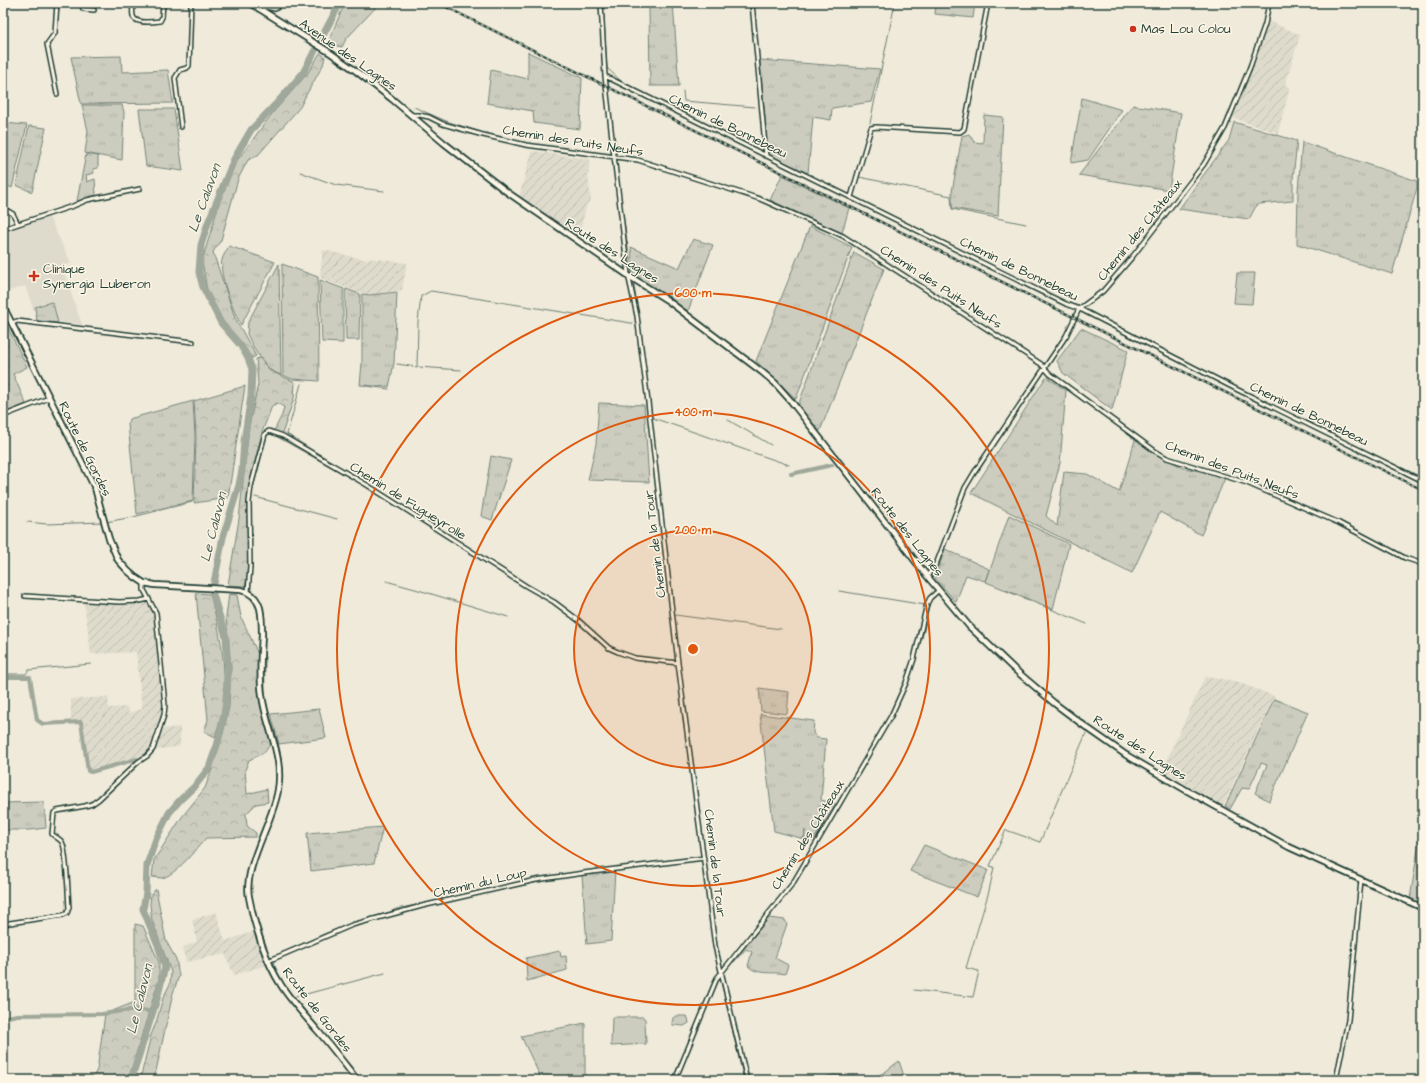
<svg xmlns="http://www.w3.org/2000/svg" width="1426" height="1083" font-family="'Architects Daughter',sans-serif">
<defs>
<pattern id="industrial-furrows" width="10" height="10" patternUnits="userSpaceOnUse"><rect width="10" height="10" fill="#dedbcc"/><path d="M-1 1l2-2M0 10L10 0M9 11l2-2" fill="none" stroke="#bebdb0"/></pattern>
<pattern id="grass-tufts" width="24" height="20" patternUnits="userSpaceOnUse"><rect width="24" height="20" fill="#cccdbf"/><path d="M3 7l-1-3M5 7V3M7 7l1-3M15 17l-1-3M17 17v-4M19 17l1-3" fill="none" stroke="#afb1a5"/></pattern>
<pattern id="forest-crowns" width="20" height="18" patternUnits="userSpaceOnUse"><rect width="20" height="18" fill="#cccdbf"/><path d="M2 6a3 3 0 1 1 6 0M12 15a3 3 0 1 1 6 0" fill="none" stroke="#afb1a5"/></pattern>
</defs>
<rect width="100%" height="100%" fill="#efeada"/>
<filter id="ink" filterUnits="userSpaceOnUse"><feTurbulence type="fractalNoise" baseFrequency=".025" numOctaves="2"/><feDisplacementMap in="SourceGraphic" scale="8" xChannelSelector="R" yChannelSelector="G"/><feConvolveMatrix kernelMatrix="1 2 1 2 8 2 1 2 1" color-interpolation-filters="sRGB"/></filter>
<g filter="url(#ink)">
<path fill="#dedbcc" d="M49 217 71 263 62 267 82 325 37 319 25 286 3 293V231Z"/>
<path fill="url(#industrial-furrows)" d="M1269 21 1300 35 1285 85 1290 87 1278 133 1233 118 1256 59Z
M532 151 590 159 588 176 591 199 587 204 578 238 519 197Z
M323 250 367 260 368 258 407 263 402 290 368 295 358 292 322 279 320 275Z
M84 601 140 603 147 601 153 613 164 706 162 729 180 727V746L156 750 151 758 140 759 89 771 82 721H71V699L108 697 109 708 127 707 129 713 142 709 136 652 91 654Z
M1205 677 1235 681 1274 696 1222 808 1175 777 1162 770Z
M216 912 225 941 255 931 267 965 234 975 225 954 186 962 183 947 197 942 192 920Z"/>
<path fill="url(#grass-tufts)" stroke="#76857a" d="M345 3H380L346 39 342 47 329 44 331 35Z
M649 3H673L679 86H650Z
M936 3H975L973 18 935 14Z
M528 52 582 78 580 129 534 123 533 111 487 103 491 70 528 79Z
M121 56 122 72 168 70 173 103 81 104 71 57Z
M760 60 880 69 871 102 832 108 831 120 813 117 808 173 768 155Z
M1082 98 1122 110 1088 160 1071 163Z
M82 105H122L124 112 122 160 85 153 88 131Z
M1133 105 1181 113 1169 190 1079 175Z
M139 109H174L183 171 146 166Z
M984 115 1003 117 998 216 952 208V192L962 136 969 134 974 142 983 143Z
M1234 122 1297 141 1293 179V201L1259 204 1256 206 1249 219 1179 209 1229 140Z
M3 123 27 125 12 188 3 183Z
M29 126 46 128 32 192 16 185Z
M1302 142 1417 181V188L1392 274 1297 244 1298 190Z
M86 154 98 156V168L93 169 94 173 86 175 87 182 95 179 96 195 77 201Z
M782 175 849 208 842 233 770 200Z
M810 226 852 247 796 399 756 361Z
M693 239 713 245 688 311 633 274 631 247 679 268Z
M229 246 275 262 241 325C234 313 218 273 222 260 223 256 226 251 229 246Z
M854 252 884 269 820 431 798 406Z
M279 264 281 375 270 370 256 352 247 334 248 322Z
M282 264 318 277 319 381 292 379 283 375Z
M1237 273H1255L1252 304 1234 303Z
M320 280 344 289 343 292V343L322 342Z
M346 289 360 294 359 340H346L345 292Z
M397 292 394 363 389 387 360 385 362 363V294L369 295Z
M51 302 53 303 58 323 37 321 35 307Z
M8 328 27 367 13 374 26 404 3 413V330Z
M1081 328 1128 350 1112 410 1063 373 1057 361Z
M1046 377 1066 390 1060 463 1046 516 1057 526 1064 472 1087 474 1119 492 1135 440 1183 468 1212 473 1225 478 1201 535 1160 512 1132 573 971 493Z
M193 401 195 436 193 501 137 514 128 424 129 419Z
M599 403 644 405 649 482 588 480 596 444Z
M491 456 511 460 492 520 481 516Z
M1009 515 1069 544 1053 609 986 582Z
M945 549 989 569 985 581 966 575 956 602 935 578Z
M759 688 789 692 787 714 761 711Z
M1274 699 1308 712 1269 801 1255 793 1267 765 1261 763 1249 789 1242 788 1230 809 1225 806Z
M319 709 326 738 279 744 271 714Z
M760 714 814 721 813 733 817 738 826 739 821 800 836 804 813 841 804 839 805 830 804 839 774 831Z
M44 802 46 828 29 830H3V803Z
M1423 817V905L1410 899Z
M383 827 374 863 311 871 307 833Z
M924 845 988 870 977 897 910 871Z
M615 870 611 941 587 944 582 875Z
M769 918 785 920 787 924 775 958 788 965 785 974C773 971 758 976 748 966L752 952 746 949 734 962H733Z
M560 951 561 957 566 956 567 970 527 981 526 958Z
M585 1023V1080H542L521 1036Z
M899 1061 903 1073V1080H829L828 1076 834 1075 875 1077 885 1072Z"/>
<path fill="url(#forest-crowns)" stroke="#76857a" d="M320 53 325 57 323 65 306 95 300 107 258 155 248 160 238 179 221 240 213 252 235 318 256 356 252 358 237 338 220 318 207 290 202 261 219 204 236 162 271 115 308 73Z
M260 358 270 371 295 382 294 398 282 434 274 431 282 415 284 407 277 403 272 406 262 432 249 485 247 504 248 573 245 586 228 585 239 519 249 427 258 384 256 359Z
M245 386 228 498 194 503 196 437 194 401Z
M196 593 210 594C220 632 227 664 223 704 222 715 218 726 215 737L204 731 208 720Z
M229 594 237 595 241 617 259 656V698L271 743 265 752 249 760 245 770 247 794 267 789 268 802 256 804 246 814 247 826 256 833V837L206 838C196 849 176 875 162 878 159 878 155 877 152 877L154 860 182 817 205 788 212 769 223 734 229 707 231 667 226 617Z
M156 889 166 941 176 959 179 976 173 993 154 1080H140L151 1035 156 1023 163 998 170 984 171 972 152 920 150 905 151 894Z
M135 924 143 926 159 962V979L128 1080H91L97 1070 105 1014 135 1002Z"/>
<path fill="#cccdbf" stroke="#76857a" d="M676 1016H686L688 1018 689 1023 684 1026 673 1025 672 1023 673 1018Z
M612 1017H643L645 1019 646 1044 611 1046Z"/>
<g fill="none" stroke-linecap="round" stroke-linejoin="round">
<path stroke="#6c7d71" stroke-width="1" d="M603 3 607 68 621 81 629 85
M683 91 684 101 755 107
M414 107 446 121 478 131
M870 123 895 3
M300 172 336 185 384 191
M859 177 951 196 952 209 1026 224
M624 221 632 275
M633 280 640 324
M397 364 417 367 418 322 421 296 431 291 637 324
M418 367 461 370
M301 384 287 434 331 462
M366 386 389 389
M653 418 789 465
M728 420 771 445
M252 492 267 436 269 434 274 435 347 476
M255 497 337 519
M27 522 47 524 103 522
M106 522 133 517 192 502
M386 581 415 589 508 617
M1004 590 1087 624
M839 591 925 605
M675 615 781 629
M265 657C265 671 264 687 266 701 271 725 285 751 281 776
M911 673 924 631 929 606
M3 674H26L29 670 91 664
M252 876 268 828
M252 902 269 956 273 957 324 934 350 924 390 912 396 909 461 896
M436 904 539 882
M349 928 366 923
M333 935 345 930
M271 963 277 959
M274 968 286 988 324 1034
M721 982 744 1080
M914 990 973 997 979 971 966 968 989 891 994 867 990 866 1006 830 1040 842 1087 731
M295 997 385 973
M341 1055 351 1066 360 1080"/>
<path stroke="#9fa89a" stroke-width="4" d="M791 474 832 465
M3 677H30L37 720 43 724 81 722 88 771 91 772 137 759
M3 1018 17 1015 102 1014 137 1009 153 1012"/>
<path stroke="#9fa89a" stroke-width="7" d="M131 1080 157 999 165 967 158 945 143 909 146 893 147 865 156 839 169 813 180 800 194 787 209 768 218 742 225 709 228 676 226 637 213 595 214 583 223 537 239 485 242 470 244 441 251 396 252 369 248 358 241 346 221 323 203 287 199 272 201 245 208 223 234 159 251 130 277 103 303 73 340 3"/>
<g stroke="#1f3d34" stroke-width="6">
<path id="street" d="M82 3 83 9 94 10
M133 3C133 7 132 12 133 16 135 24 153 22 160 21L162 17 163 3
M601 3 605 76 614 156 628 274 637 316 648 402 678 663 715 946 747 1080
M752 3 766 156
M261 10 265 7 275 9 278 7 280 3
M605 76 1066 304 1082 310 1238 390 1423 481
M57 94 47 44 55 33 57 3
M411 115H419L429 117 443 124 483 135 526 145 638 160 760 199 843 236 1021 351 1041 364 1050 374 1155 451 1167 458 1247 483 1339 523 1405 558 1423 564
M181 127 175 78 180 70 187 68 189 66 191 3
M851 197 871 128 876 127 960 132 964 129 988 3
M3 208 13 214 18 224
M3 229 73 206 87 200 140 189
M12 323 17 321 193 342
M3 416 49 398
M927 576 934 567 937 562 965 488 974 473 1066 336 1079 309 1103 291 1133 256 1204 164 1225 128 1250 67 1265 24 1269 3
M248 592 250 567 249 502 251 486 265 434 269 431 283 436 367 485 526 586 554 602 578 620 609 648 618 652 635 658 678 663
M25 596 119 602 140 601 149 599
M3 924 63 915 67 913 69 908C68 897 67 849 62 842 60 839 55 837 52 834L54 813 57 811 85 806 92 804 99 799 138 762 147 756 153 749 164 715 165 705 156 613 144 590V583
M268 961 352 925 422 906 536 880 584 873 704 858
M675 1080 717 978 793 883 891 716 906 683 914 659 927 604 930 598 939 590
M1336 1080 1348 1020 1361 880"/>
</g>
<g stroke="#1f3d34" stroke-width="8">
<path id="secondary" d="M250 3 329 52 356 71 392 99 444 143 507 192 629 276 667 300 762 372 775 383 791 401 927 576 969 626 1013 668 1054 703 1086 727 1126 755 1186 790 1289 847 1423 908
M3 306 95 488 109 539 118 560 128 571 135 577 144 583 155 585 241 590C251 592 257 598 260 608 262 616 262 626 262 635 261 654 259 676 262 695 266 728 284 756 278 790 273 822 243 867 249 897 254 925 266 962 281 985 291 1001 305 1016 317 1030 331 1046 344 1063 357 1080"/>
</g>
<use href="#street" stroke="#fcf5e5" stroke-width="3"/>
<use href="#secondary" stroke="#fcf5e5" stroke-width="4.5"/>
<g stroke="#1f3d34" stroke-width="2.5">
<path id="rail" d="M438 3 1423 490"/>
</g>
<use href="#rail" stroke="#fcf5e5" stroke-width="1" stroke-dasharray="3" stroke-linecap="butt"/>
</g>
</g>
<circle cx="693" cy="649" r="119" fill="#de580e" fill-opacity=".12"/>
<g fill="none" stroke="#de580e" stroke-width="2">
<circle cx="693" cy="649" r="119"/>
<circle cx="693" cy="649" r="237"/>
<circle cx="693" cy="649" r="356"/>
</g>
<g fill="#c8321e" stroke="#fcf5e5" stroke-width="1.5">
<circle cx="1133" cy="29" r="4"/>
<path d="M32 270h4v4h4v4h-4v4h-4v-4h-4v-4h4z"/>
</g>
<g text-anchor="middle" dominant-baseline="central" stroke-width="3" stroke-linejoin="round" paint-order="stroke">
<g font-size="13" fill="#1f3d34" stroke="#fcf5e5" text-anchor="start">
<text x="1141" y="29">Mas Lou Colou</text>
<text x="43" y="269">Clinique<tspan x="43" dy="15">Synergia Luberon</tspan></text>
</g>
<g font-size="13" fill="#1f3d34" stroke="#fcf5e5">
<text transform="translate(348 55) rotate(35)">Avenue des Lagnes</text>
<text transform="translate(728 126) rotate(26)">Chemin de Bonnebeau</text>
<text transform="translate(573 141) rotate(9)">Chemin des Puits Neufs</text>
<text transform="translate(1140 230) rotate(-51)">Chemin des Châteaux</text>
<text transform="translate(612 251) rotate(33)">Route des Lagnes</text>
<text transform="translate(1019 269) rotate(26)">Chemin de Bonnebeau</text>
<text transform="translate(941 287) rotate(33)">Chemin des Puits Neufs</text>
<text transform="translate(1309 414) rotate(26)">Chemin de Bonnebeau</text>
<text transform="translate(85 449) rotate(64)">Route de Gordes</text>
<text transform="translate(1232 470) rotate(21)">Chemin des Puits Neufs</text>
<text transform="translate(408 501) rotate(32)">Chemin de Fugueyrolle</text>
<text transform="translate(907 532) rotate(52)">Route des Lagnes</text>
<text transform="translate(655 544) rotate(-97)">Chemin de la Tour</text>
<text transform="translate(1140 748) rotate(33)">Route des Lagnes</text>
<text transform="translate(808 835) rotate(-58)">Chemin des Châteaux</text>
<text transform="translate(715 863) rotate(83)">Chemin de la Tour</text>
<text transform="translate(480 883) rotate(-13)">Chemin du Loup</text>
<text transform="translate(317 1010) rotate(52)">Route de Gordes</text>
</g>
<g font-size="14" font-style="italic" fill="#455d53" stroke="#fcf5e5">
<text transform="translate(205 198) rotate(-70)">Le Calavon</text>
<text transform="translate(214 527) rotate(-76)">Le Calavon</text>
<text transform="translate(140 999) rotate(-76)">Le Calavon</text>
</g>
</g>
<circle cx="693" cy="649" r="6" fill="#de580e" stroke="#fcf5e5" stroke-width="2"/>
<g font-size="12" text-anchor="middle" font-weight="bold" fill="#de580e" stroke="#fcf5e5" stroke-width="3" stroke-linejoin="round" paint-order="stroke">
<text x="693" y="297">600 m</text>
<text x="693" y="416">400 m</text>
<text x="693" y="534">200 m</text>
</g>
<rect width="1426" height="1083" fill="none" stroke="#fcf5e5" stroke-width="16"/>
<rect x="8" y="8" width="1410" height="1067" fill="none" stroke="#1f3d34" stroke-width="1.5" filter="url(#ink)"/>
</svg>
